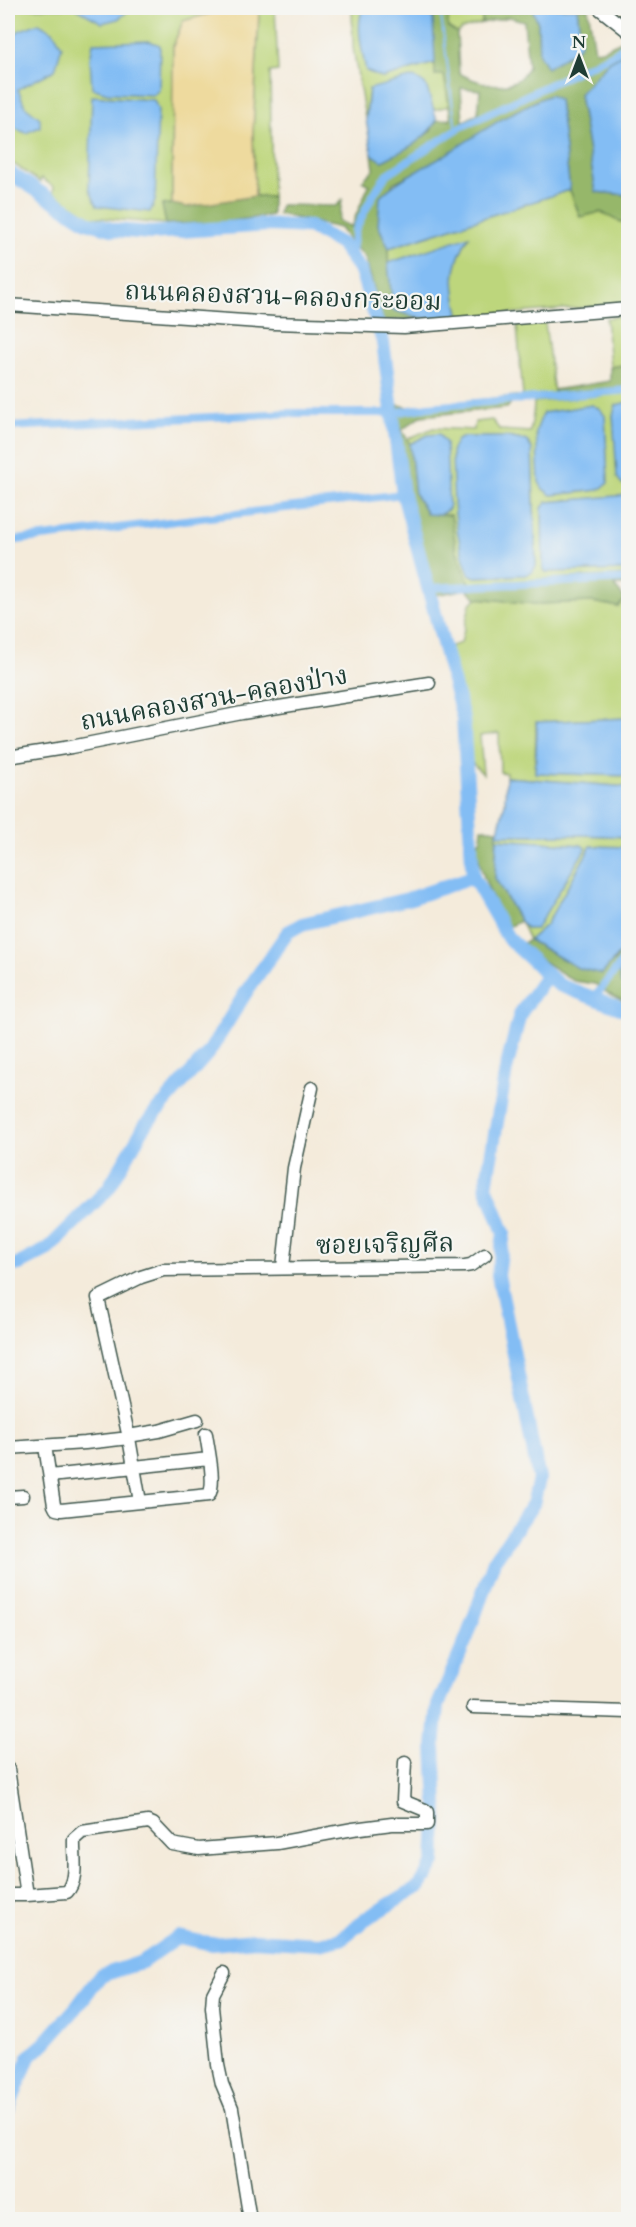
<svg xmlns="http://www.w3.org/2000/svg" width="636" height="2227" font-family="Cardo,'Noto Serif Thai',serif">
<rect width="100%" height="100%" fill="#f6f6f2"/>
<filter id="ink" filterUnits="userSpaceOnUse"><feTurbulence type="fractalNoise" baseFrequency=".0167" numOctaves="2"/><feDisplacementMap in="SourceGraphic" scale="12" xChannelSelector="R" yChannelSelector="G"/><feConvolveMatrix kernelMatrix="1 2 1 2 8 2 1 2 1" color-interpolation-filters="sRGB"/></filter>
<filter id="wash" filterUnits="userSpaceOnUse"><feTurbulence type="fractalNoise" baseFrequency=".008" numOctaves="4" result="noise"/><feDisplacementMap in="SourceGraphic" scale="24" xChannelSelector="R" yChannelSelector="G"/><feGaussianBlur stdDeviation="1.35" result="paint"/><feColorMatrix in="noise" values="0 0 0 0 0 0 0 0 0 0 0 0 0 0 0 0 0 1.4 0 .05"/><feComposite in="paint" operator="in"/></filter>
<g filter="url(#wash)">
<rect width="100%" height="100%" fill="#f4ebdb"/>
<path fill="#bdd67b" stroke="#6e8a58" stroke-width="1.5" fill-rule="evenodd" d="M8 8H229L183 21 173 46 172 204 162 205 166 224 91 217 53 193 54 187 41 178 40 182 8 160Z
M255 8H275L278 71 270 72 272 197 255 196 253 133 259 12Z
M352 8H364L361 12 382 78 435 63V75L444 74 449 106 433 110 431 107 369 89 365 118 353 48Z
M415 8H436L437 15 433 18Z
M449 8H501L482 10V23L462 29 457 33 448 27Z
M570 190 580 217 601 212 616 220 628 224V304L454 318 459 313C451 284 452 263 469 237L388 263 389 248Z
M628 315V373L623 365 610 367 606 318Z
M545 323 554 393 523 396 517 325Z
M628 393V402L616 405 613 415 625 486H628V495L547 502 542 508 543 568 546 572 628 570V575L469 584 456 549 451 515H439L449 509 428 435 410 444 407 439 433 428 474 430 475 422 492 420 500 430 530 432C532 421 534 413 534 402ZM600 409 605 417 608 483 599 490 551 495 543 489ZM464 437H507L527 441 532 449 536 566 532 572 525 575 475 577Z
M628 596V718L536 722 535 773 628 776V787L506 777V773L500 772 499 733 480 736 483 774 470 761C467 722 459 685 448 647L461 643 470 604 477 598 536 604 592 602 618 607Z
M497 835H581L628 837V847L591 846 546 925 529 940 520 921 527 929 586 848 581 845 497 839Z"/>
<path fill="#96b76b" stroke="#5a7a50" stroke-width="1.5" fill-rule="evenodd" d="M436 8H449L448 27 457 33 459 73C473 81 499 90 515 81 521 79 525 72 528 67L524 21 509 17 482 23V10L501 8H532L538 23 539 54 581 42 577 8H588L595 51 602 50 628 38V51L610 61 579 95 596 192 628 195V224L616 220 601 212 580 217 570 190 559 100 393 183 378 225 389 248 388 259 393 310 420 319 383 321 365 257 349 241 340 228 278 214 281 205 336 206 342 200 339 221 351 227 369 185 362 181 374 169 372 154 383 161 430 132 437 120 451 119 444 75H435L433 18 437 15ZM461 88 480 90 478 113 463 122Z
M255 196 272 197V215L218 223 166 224 162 205 172 204 187 207Z
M623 365 628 373V387L554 393V390L610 381V367Z
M517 396 507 408 421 416 402 430 410 444 415 494 427 514 451 515 456 549 469 583 628 575V585H614L625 599 618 607 592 602 536 604 477 598 466 589 436 595C414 536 396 468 398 405L408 407Z
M482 828 497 830 495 878 520 921 508 927C492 900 481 876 476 845L481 839Z
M529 940 578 968 614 962 628 943V963L619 973 621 983 628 987V1003L609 994 595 984 574 981 543 961 521 944Z"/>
<path fill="#eeda9e" stroke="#868c69" stroke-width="1.5" d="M229 8H255L259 12 253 133 255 196 187 207 172 204 173 46 183 21Z"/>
<path fill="#83bdf4" stroke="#517d94" stroke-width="1.5" d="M75 8H132L118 19 102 23Z
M364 8H415L433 18 435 63 382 78 366 71C363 54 354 22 364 8Z
M532 8H577L581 42 577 49 547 68 539 54 538 23Z
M39 23 53 31 62 46 55 70 18 89 25 106 40 118V127L26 133 8 126V45L18 31Z
M149 41 160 45 159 90 153 95 107 93 92 88 90 59 93 43Z
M628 51V195L596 192 579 94 610 61Z
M414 77 426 85 437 120C424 142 404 150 382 161L372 154 366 120 369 89Z
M550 95 559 100 570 190 389 248 378 225 380 197C398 179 420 170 442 157 477 135 512 110 550 95Z
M92 96 154 100 158 110 155 201 150 212 97 206 89 188Z
M469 236C452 264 451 282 459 313 444 327 410 316 393 310L388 263Z
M628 402V486C622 486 620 482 617 477L613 415 616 405Z
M592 405 600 409 605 416 608 483 599 490 551 495 543 489 539 482 536 431 543 413Z
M439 434 446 443 449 509 439 515 427 514 415 494 410 444 428 435Z
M464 437H507L527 441 532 449 536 566 532 572 525 575 475 577 469 574C453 533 453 493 452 449L457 440Z
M628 495V570L546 572 543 568 542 508 547 502Z
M628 718V776L535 773 537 731 536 722Z
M506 777 628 787V837L581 835H497L505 803Z
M497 839 581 845 586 848 536 929H527L520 921 495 878Z
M591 846 628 847V943L602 974 578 968 529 940 546 925Z
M628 963V987L621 983 619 972Z"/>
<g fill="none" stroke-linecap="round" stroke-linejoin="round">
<path stroke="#83bdf4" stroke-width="2" d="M440 8 456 131"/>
<path stroke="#83bdf4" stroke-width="8" d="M351 258 355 230 372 197 386 175 459 128 615 53 628 43
M8 427 292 413H393L429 407 628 390
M8 541 403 494
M428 588 628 579
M594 998 628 954"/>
<path stroke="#83bdf4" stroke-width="14" d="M8 172 87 222 115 230 151 233 268 225 310 227 341 244 361 271 383 342 403 494 463 718 473 877 508 938 559 985 628 1011
M8 1266 19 1264 48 1249 108 1189 146 1124 209 1052 248 989 288 932 302 924 408 899 473 877
M8 2110 29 2057 45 2043 76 2008 100 1976 142 1962 178 1937 212 1944 254 1940 319 1944 341 1939 367 1918 420 1886 434 1862 437 1805 434 1747 438 1705 467 1637 494 1561 533 1504 539 1479 498 1275 504 1233 486 1186 506 1070 520 1014 547 975"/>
</g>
</g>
<g filter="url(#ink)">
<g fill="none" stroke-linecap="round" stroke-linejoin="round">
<g stroke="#3f574d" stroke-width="15">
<path id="minor" d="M599 8 628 31
M8 305 274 323 404 327 628 309
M8 757 71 747 242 713 429 683
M283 1267 294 1168 312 1088
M128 1436 159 1431 197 1420
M45 1446 54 1505 56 1509 61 1510 209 1495C216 1483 208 1448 206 1434
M8 1448 85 1443 129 1438
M50 1476 209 1459
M8 1497 23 1496
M140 1502 129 1438 98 1298 141 1277 163 1270 465 1266 471 1265 485 1255
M473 1707 628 1712
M8 1769 27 1895H8
M27 1895 67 1892C79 1879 73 1855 74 1839L82 1832 148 1822 153 1824 172 1844 199 1849 277 1843 353 1829 392 1824H427V1812L425 1810 403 1801 405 1762
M224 1973 213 1994 212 2007 218 2065 222 2084 232 2108 250 2220"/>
</g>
<use href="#minor" stroke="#fff" stroke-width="12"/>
</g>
</g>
<g text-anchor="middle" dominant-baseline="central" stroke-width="4.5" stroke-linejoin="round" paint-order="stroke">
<g font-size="26" fill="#1f3d34" stroke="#f6f6f2">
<text transform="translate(283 296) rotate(2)">ถนนคลองสวน-คลองกระออม</text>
<text transform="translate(214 698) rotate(-10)">ถนนคลองสวน-คลองป่าง</text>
<text transform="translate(385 1244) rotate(-1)">ซอยเจริญศีล</text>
</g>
</g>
<rect width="636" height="2227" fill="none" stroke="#f6f6f2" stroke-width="30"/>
<g transform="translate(579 57)" stroke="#f6f6f2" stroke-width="4.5" paint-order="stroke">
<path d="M0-4.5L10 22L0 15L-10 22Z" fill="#1f3d34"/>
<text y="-9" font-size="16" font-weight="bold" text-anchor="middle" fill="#1f3d34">N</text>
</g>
</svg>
